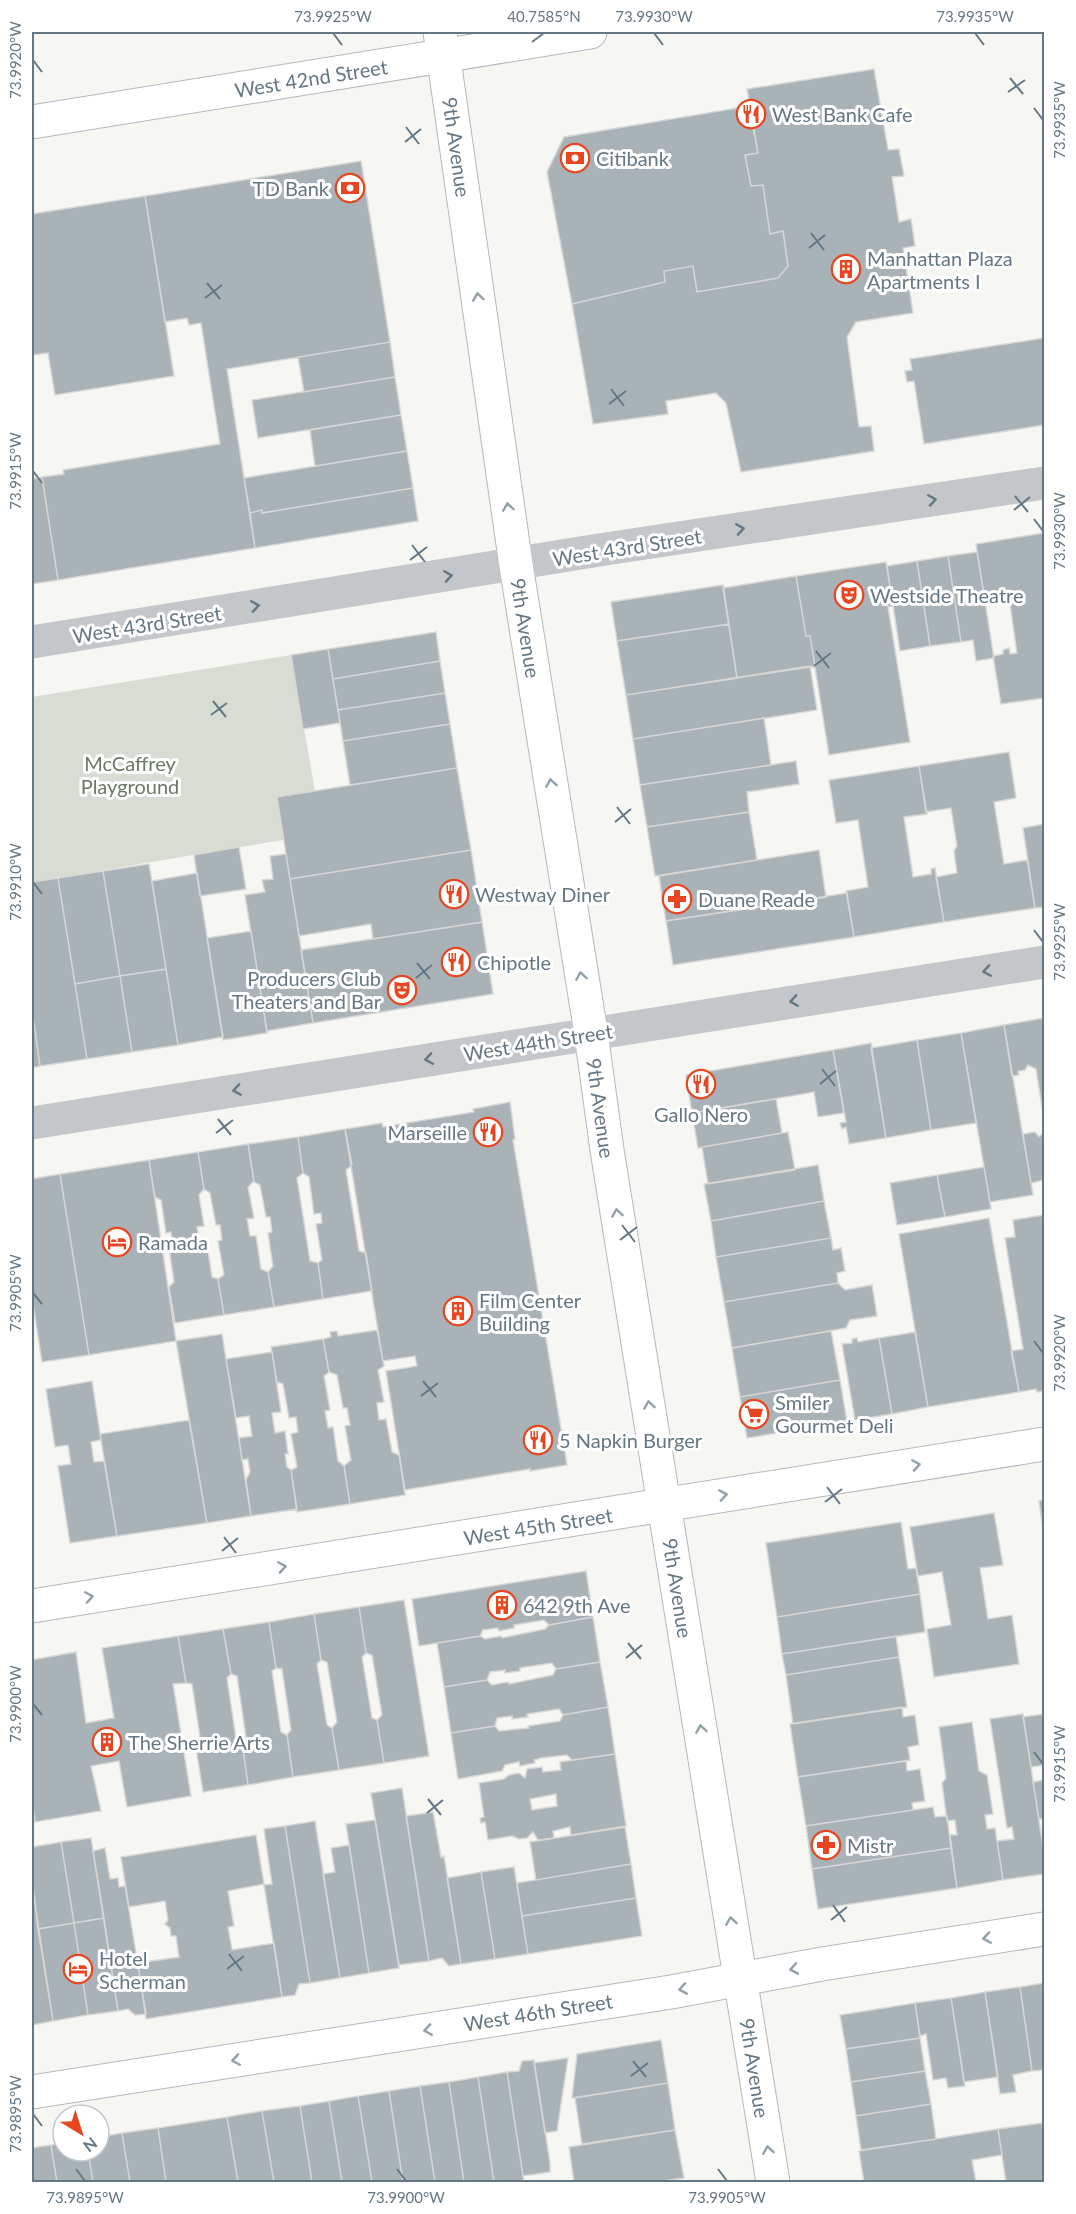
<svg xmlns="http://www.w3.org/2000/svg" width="1076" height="2214" font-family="Lato,sans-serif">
<rect width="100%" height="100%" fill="#f6f6f2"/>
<path fill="#d7ddd3" d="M291 655 315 791 277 797 283 840 32 882V697Z"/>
<path fill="#a9b2b7" stroke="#d7d7d5" stroke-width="1.5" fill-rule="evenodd" d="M874 69 888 150 899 149 904 176 892 177 899 222 911 219 915 246 903 248 913 313 856 322 847 337 859 427 871 426 874 451 741 472 726 403 716 393 666 401 668 414 593 424 572 304 665 282 664 271 693 266 697 292 778 278 788 266 783 231 770 234 763 185 751 186 745 155 758 153 747 89Z
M749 106 758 153 745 155 751 186 763 185 770 234 783 231 788 266 778 278 697 292 693 266 664 271 665 282 572 304 547 172 564 137Z
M361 161 390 342 227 369 255 548 58 580 42 477 64 474 63 470 220 444 201 323 189 325 187 318 165 322 145 196Z
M145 196 174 376 55 395 48 353 32 355V214Z
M1044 338V425L924 444 914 381 907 382 905 371 912 370 910 359Z
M390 342 395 377 304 392 298 357Z
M395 377 401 415 258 438 252 400Z
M401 415 407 451 315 466 310 430Z
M407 451 413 488 262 513V510L250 513 244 478Z
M42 477 58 580 32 584V479Z
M413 488 418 521 255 548 250 513 262 510V513Z
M1044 533V698L1001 704 993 656 1003 654V650L1009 648 1010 654 1017 653 1008 590 984 594 976 544Z
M977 552 994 658 976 661 973 640 961 642 948 556Z
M948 556 961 642 930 646 917 561Z
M917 561 930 646 900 651 887 566Z
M886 562 893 606 888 607 910 742 829 755 810 636H806L796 576Z
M796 576 806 636H810L815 666 737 678 723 588Z
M723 585 729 624 617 641 611 602Z
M729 624 737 678 626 695 617 641Z
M436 632 440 661 333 679 328 649Z
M328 649 340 723 303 729 291 655Z
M440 661 445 693 338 710 333 679Z
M810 666 817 710 633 739 626 695Z
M445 693 450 724 343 741 338 710Z
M764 718 771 765 640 785 633 739Z
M450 724 457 768 350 785 343 741Z
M1009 752 1016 798 994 802 1004 864 1027 860 1035 908 944 922 936 877 957 873 954 851 957 846 951 808 926 812 919 766Z
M796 761 799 784 747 792 749 812 647 827 640 785Z
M919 766 927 814 904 817 913 877 931 874V869L935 868 944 922 854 937 846 891 868 887 858 820 836 823 829 780Z
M457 768 471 850 290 879 277 797Z
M749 812 757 860 655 876 647 827Z
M1044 824V907L1035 908 1023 828Z
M239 847 246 889 200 896 194 855Z
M471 850 482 922 373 939 371 924 299 936 290 879Z
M819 850 826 897 666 921 659 876Z
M286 854 313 1023 267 1031 245 895 265 892 262 880 273 879 270 856Z
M149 864 166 969 120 976 103 871Z
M103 871 120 976 75 984 58 878Z
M197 873 223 1037 178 1045 152 881Z
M58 878 87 1059 40 1066 32 1009V882Z
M847 893 854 937 673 965 666 921Z
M482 922 493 994 313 1023 301 950Z
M251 931 267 1033 223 1040 207 938Z
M166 969 178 1045 132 1052 120 976Z
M120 976 132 1052 87 1059 75 984Z
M32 1009 40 1066 32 1068Z
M1044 1018V1120L1036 1069 1028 1065 1025 1070 1018 1071 1019 1075 1012 1076 1004 1025Z
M1004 1025 1033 1195 990 1202 961 1033Z
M961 1033 976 1123 931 1130 917 1040Z
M917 1040 931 1130 886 1138 871 1048Z
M871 1043 886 1138 849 1144 846 1127 842 1129 840 1123 846 1122 833 1050Z
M833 1050 844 1113 818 1117 814 1092 692 1113 686 1075Z
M776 1099 782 1133 698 1148 692 1113Z
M510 1102 515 1139 513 1140 567 1465 530 1471V1469L405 1490 386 1371 417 1366 415 1356 383 1361 345 1129 382 1123 383 1127 474 1112 473 1109Z
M345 1129 352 1165 346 1170 359 1251 366 1253 372 1291 323 1299 318 1263 322 1260 316 1224 322 1223 321 1213 314 1214 309 1177 303 1173 298 1137Z
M788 1132 795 1170 708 1184 702 1147Z
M1035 1132 1039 1137 1044 1132V1180L1031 1183 1023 1134Z
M298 1137 303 1173 297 1178 310 1261 318 1263 323 1299 274 1307 268 1272 273 1266 268 1233 272 1232 270 1217H266L260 1185 254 1182 248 1144Z
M248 1144 254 1181 248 1187 254 1218 247 1219 250 1236H256L261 1269 268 1272 274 1307 224 1315 218 1279 224 1275 218 1241 222 1240 220 1225H216L210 1193 204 1189 198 1152Z
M198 1152 204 1189 199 1195 204 1226 197 1227 200 1245 207 1244 212 1277 218 1279 224 1315 175 1323 169 1287 174 1282 169 1248H173L171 1232 166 1233 161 1200 155 1197 149 1160Z
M149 1160 176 1341 89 1355 60 1174Z
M818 1165 824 1201 711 1221 704 1184Z
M984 1167 991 1209 945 1217 937 1175Z
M60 1174 89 1355 42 1362 32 1297V1179Z
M937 1175 945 1217 897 1225 890 1183Z
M824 1201 831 1238 716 1257 711 1221Z
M1044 1215V1391L1037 1392 1036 1389 1019 1392 1011 1351 1023 1349 1005 1238 1015 1237 1013 1220Z
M989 1218 1019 1392 928 1407 899 1234Z
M831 1238 833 1250 841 1248 845 1271 837 1273 838 1283 724 1302 716 1257Z
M838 1283 845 1290 872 1285 877 1316 850 1320 846 1328 732 1348 724 1302Z
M377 1330 384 1366 378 1370 384 1402 377 1403 379 1420 386 1419 392 1452 399 1455 405 1495 350 1504 344 1466 351 1460 345 1426 350 1425 347 1408H343L337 1375 329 1372 323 1339 331 1337 330 1332 337 1331 338 1336Z
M831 1331 840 1380 740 1397 732 1348Z
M915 1332 928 1407 892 1414 879 1338Z
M222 1334 251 1516 207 1523 176 1341Z
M857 1338 858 1342 879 1338 892 1414 855 1420 842 1344 852 1343V1339Z
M323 1339 329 1372 324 1376 330 1410 325 1411 328 1428 333 1427 338 1461 344 1466 350 1504 297 1512 291 1470 297 1467 291 1434 298 1432 296 1417 289 1418 283 1384 277 1382 271 1347Z
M272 1352 281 1412 272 1413 275 1433 285 1431 288 1454H285L287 1467 291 1470 297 1509 251 1516 246 1480 250 1472 248 1459 242 1460 239 1438 252 1436 249 1416 236 1418 226 1359Z
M840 1380 847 1422 747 1438 740 1397Z
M92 1381 101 1440 91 1442 94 1462 104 1461 117 1536 70 1543 58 1466 71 1464 68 1445 55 1447 46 1389Z
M189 1420 207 1523 117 1536 100 1434Z
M1044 1500V1535L1039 1501Z
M994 1513 1003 1565 980 1568 988 1619 1012 1615 1019 1664 934 1677 927 1629 951 1625 942 1572 918 1576 910 1527Z
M901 1522 908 1569 916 1568 920 1594 777 1617 766 1543Z
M586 1571 593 1617 549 1625 544 1620 514 1625V1628L499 1631 498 1628 483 1630 480 1636 419 1646 412 1599Z
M920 1594 925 1632 782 1654 777 1617Z
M404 1600 429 1756 384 1763 377 1720 382 1715 372 1655 366 1653 359 1607Z
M359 1607 366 1653 362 1657 372 1718 377 1720 384 1763 339 1770 332 1728 337 1722 327 1662 321 1660 314 1614Z
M314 1614 321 1660 317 1664 327 1725 332 1728 339 1770 293 1777 287 1735 291 1730 282 1669 276 1668 269 1622Z
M593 1617 600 1662 556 1669 552 1663 520 1668V1671L505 1673V1670L490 1672 487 1680 444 1687 437 1643 480 1636 485 1639 501 1636 502 1638 545 1629 549 1625Z
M269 1622 276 1668 272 1671 281 1732 287 1735 293 1777 248 1785 242 1742 246 1737 237 1676 231 1674 223 1629Z
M223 1629 231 1674 227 1678 236 1739 242 1742 248 1785 203 1792 196 1748 201 1744 192 1684 186 1683 178 1636Z
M178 1636 186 1683 173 1684 191 1796 127 1807 119 1761 91 1766 101 1811 35 1822 32 1797V1660L76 1652 86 1723 114 1718 102 1648Z
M896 1636 899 1657 786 1675 782 1654Z
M899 1657 907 1707 793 1724 786 1675Z
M600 1662 608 1707 563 1715 559 1709 527 1714 528 1717 512 1719V1716L497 1718 495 1726 451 1733 444 1687 487 1680 492 1685 508 1682 509 1684 553 1675 556 1669Z
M608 1707 615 1754 572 1760 567 1755 541 1758 534 1760 535 1763 520 1766 519 1762 505 1765 502 1771 458 1779 451 1733 495 1726 499 1731 529 1728 528 1726 560 1721 563 1715Z
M902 1707 903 1717 915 1715 919 1745 908 1747 910 1760 798 1777 790 1724Z
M1023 1714 1044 1854V1874L1003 1880 997 1841 1014 1839 1012 1827 1007 1828 990 1719Z
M1044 1714V1765L1031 1767 1023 1717Z
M972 1722 979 1771 987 1775 993 1814 985 1815 987 1829 995 1828 1003 1880 957 1888 950 1835H957L955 1820 947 1821 942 1783 946 1778 939 1727Z
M615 1754 626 1826 571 1835 570 1827 553 1831 554 1838 538 1840 533 1832 527 1838 519 1839 512 1836 488 1840 485 1822 481 1823 480 1818 484 1817 479 1783 504 1779 509 1775 519 1773 525 1778 527 1769 542 1767 543 1772 561 1770 560 1762ZM556 1794 557 1806 532 1810 530 1799Z
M906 1761 907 1771 920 1769 925 1801 912 1803 913 1810 806 1826 798 1777Z
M1044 1780V1819H1039L1033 1782Z
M402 1788 429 1961 399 1965 371 1793Z
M933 1807 935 1817 947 1816 951 1848 812 1869 806 1826Z
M433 1812 441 1857 444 1856 461 1964 449 1966 442 1958 429 1961 406 1816Z
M375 1820 399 1968 369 1973 346 1824Z
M315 1821 340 1978 310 1983 285 1826Z
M285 1826 310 1983 299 1984 295 1995 282 1997 264 1885 272 1884 264 1829Z
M625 1827 631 1864 536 1880 530 1842Z
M256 1835 264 1884 228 1891 234 1926 228 1927 232 1950 274 1943 282 1997 146 2019 138 1963 179 1957 176 1936H171L170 1928 165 1924 168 1920 165 1901 129 1907 121 1857Z
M91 1838 104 1918 74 1923 61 1842Z
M61 1842 74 1923 38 1929 32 1875V1847Z
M349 1845 369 1973 340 1978 323 1874 335 1872 331 1848Z
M105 1848 110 1879 118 1878 119 1887 125 1886 146 2014 135 2015 128 2009 118 2011 93 1851Z
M951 1848 957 1888 818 1909 812 1869Z
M631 1864 636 1898 522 1916 517 1883Z
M514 1867 528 1954 495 1959 481 1872Z
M481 1872 495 1959 461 1964 447 1878Z
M32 1885 53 2021 32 2025Z
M636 1898 642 1936 528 1954 522 1916Z
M104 1918 118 2011 88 2015 74 1923Z
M74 1923 88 2015 53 2021 38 1929Z
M1044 1983V2070L1032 2071 1020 1987Z
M1020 1987 1032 2071 1013 2075 1016 2092 1000 2094 985 1992Z
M985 1992 998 2077 964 2082 951 1998Z
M951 1998 965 2086 948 2088 946 2078 933 2080 926 2034 920 2036 915 2003Z
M915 2003 920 2038 846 2049 840 2015Z
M920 2038 925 2071 851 2082 846 2049Z
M661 2040 668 2083 572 2098 577 2054Z
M568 2058 557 2131 545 2133 534 2063Z
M534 2060 550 2163V2172L523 2176 507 2072 519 2071 522 2061Z
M925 2071 931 2104 856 2116 851 2082Z
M507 2072 523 2176 524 2182H494L478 2077Z
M478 2077 494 2182H464L449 2082Z
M449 2082 464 2182H435L420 2086Z
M668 2083 675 2130 582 2144 575 2098Z
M420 2086 435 2182H403L389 2091Z
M389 2091 403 2182H372L358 2096Z
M358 2096 372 2182H342L329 2101Z
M329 2101 342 2182H312L300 2106Z
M931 2104 936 2139 861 2150 856 2116Z
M300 2106 312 2182H274L262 2111Z
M262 2111 274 2182H238L227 2117Z
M227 2117 238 2182H166L158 2128Z
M1042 2123 1044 2140V2182H1006L998 2129Z
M158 2128 166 2182H130L122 2133Z
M998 2129 1002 2155 972 2160 976 2182H864L859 2151Z
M675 2130 684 2178 656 2182H574L569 2147Z
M122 2133 130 2182H93L88 2151H99V2137Z
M63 2143V2151H88L93 2182H57L51 2145Z
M51 2145 57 2182H32V2148Z"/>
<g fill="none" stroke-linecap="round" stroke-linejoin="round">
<g stroke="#b4b9bc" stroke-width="35">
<path id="major" d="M440 32 516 565 591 1033 607 1150 773 2182
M32 122 590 32
M32 1606 1044 1444
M32 2092 671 1992 822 1964 1044 1929"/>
</g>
<path stroke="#c3c7ca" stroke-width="33" d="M32 642 599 550 1044 483
M32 1123 1044 962"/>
<use href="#major" stroke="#fff" stroke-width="33"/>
</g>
<defs><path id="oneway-chevron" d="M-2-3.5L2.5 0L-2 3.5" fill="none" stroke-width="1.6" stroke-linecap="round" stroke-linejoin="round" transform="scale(1.5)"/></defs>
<g stroke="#92a0a9">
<use href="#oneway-chevron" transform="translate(478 297) rotate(-98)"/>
<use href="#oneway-chevron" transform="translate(508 507) rotate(-98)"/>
<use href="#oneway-chevron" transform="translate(551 783) rotate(-99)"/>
<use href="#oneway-chevron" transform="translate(581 976) rotate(-99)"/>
<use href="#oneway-chevron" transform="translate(617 1213) rotate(-99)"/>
<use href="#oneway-chevron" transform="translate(649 1405) rotate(-99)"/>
<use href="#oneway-chevron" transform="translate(916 1465) rotate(-9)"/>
<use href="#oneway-chevron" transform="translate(723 1495) rotate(-9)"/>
<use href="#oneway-chevron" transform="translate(282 1567) rotate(-9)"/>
<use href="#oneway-chevron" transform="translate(89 1597) rotate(-9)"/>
<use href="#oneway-chevron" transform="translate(701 1729) rotate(-99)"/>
<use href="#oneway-chevron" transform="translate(731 1921) rotate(-99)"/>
<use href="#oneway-chevron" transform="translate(987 1938) rotate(171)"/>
<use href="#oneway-chevron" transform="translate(794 1969) rotate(170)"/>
<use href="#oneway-chevron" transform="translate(683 1989) rotate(170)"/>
<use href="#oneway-chevron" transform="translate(428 2030) rotate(171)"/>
<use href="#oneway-chevron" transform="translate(236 2060) rotate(171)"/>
<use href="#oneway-chevron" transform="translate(768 2150) rotate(-99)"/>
</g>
<g stroke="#647784">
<use href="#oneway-chevron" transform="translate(932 500) rotate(-9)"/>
<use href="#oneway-chevron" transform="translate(740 529) rotate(-9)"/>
<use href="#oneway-chevron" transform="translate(448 576) rotate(-9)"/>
<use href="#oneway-chevron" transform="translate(255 606) rotate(-9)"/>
<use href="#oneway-chevron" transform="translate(987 971) rotate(171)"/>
<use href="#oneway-chevron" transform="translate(794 1001) rotate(171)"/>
<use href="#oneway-chevron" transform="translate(429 1059) rotate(171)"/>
<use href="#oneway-chevron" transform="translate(237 1090) rotate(171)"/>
</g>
<path fill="none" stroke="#647784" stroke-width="2" d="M333 33 342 45M654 33 663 45M975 33 984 45M532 42 544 33M33 60 42 72M1010 78 1023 94M1008 92 1025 80M1034 108 1043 120M406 127 419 144M405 142 421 129M811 233 824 250M809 248 825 235M207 283 220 299M205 298 222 285M611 389 624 406M609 404 626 391M33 471 42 483M1015 496 1028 512M1014 510 1030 497M1034 519 1043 531M412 545 425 562M410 560 427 547M816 651 829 668M814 666 831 653M213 701 226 717M211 715 227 703M617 807 630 824M615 822 631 809M33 882 42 894M1034 930 1043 942M417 963 430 979M416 978 432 965M822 1069 835 1086M820 1084 836 1071M218 1119 231 1135M216 1133 233 1120M622 1225 635 1242M620 1240 637 1227M33 1293 42 1304M1034 1341 1043 1353M423 1381 436 1397M421 1396 438 1383M827 1487 840 1504M825 1502 842 1489M224 1537 236 1553M222 1551 238 1538M628 1643 641 1659M626 1658 642 1645M33 1704 42 1715M1034 1752 1043 1764M428 1799 441 1815M427 1813 443 1800M833 1905 845 1922M831 1920 847 1907M229 1954 242 1971M227 1969 244 1956M633 2061 646 2077M631 2076 648 2063M33 2114 42 2126M76 2169 85 2181M397 2169 406 2181M718 2169 727 2181"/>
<defs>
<g id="restaurant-ring" transform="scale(1.5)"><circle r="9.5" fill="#fff" stroke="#e74621" stroke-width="1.5"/><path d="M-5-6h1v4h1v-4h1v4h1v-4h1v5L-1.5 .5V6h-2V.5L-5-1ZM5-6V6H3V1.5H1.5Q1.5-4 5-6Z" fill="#e74621"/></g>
<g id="bank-ring" transform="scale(1.5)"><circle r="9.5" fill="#fff" stroke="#e74621" stroke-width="1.5"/><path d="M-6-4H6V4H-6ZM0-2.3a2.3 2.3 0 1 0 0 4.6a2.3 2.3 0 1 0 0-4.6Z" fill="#e74621"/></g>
<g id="building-ring" transform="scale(1.5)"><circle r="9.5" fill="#fff" stroke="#e74621" stroke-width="1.5"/><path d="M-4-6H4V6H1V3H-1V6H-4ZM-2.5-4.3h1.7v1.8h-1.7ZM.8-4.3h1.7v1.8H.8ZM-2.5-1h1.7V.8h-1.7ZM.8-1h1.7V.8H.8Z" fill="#e74621"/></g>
<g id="theatre-ring" transform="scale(1.5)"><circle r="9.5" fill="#fff" stroke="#e74621" stroke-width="1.5"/><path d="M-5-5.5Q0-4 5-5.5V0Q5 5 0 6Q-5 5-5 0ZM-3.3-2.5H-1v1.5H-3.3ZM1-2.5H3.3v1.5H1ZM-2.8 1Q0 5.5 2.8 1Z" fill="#e74621"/></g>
<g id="pharmacy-ring" transform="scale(1.5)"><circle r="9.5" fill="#fff" stroke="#e74621" stroke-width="1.5"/><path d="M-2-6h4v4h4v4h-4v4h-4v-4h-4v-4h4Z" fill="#e74621"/></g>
<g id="hotel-ring" transform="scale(1.5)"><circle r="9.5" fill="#fff" stroke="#e74621" stroke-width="1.5"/><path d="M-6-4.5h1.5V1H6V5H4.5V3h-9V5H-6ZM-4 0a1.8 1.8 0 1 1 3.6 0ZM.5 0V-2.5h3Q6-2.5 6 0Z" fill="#e74621"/></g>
<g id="supermarket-ring" transform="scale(1.5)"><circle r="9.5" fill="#fff" stroke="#e74621" stroke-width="1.5"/><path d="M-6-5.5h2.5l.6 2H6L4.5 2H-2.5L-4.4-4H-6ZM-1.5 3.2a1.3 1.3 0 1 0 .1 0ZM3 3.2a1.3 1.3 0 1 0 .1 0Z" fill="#e74621"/></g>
</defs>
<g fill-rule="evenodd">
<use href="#restaurant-ring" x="751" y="114"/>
<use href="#bank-ring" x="575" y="158"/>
<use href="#bank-ring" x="350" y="188"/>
<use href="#building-ring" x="846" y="269"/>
<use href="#theatre-ring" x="849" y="595"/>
<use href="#restaurant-ring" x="454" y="894"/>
<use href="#pharmacy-ring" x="677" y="899"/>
<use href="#restaurant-ring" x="456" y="962"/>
<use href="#theatre-ring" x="402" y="990"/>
<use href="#restaurant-ring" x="701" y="1084"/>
<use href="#restaurant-ring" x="488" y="1132"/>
<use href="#hotel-ring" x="117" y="1242"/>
<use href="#building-ring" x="458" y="1311"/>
<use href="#supermarket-ring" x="754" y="1414"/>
<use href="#restaurant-ring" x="538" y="1440"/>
<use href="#building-ring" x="502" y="1605"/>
<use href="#building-ring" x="107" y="1742"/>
<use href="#pharmacy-ring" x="826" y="1845"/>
<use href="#hotel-ring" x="78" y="1969"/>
</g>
<g text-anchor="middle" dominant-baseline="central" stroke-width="6" stroke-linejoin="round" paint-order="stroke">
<g font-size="20" fill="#647784" stroke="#fff">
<text transform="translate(311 78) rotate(-9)">West 42nd Street</text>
<text transform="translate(457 147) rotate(82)">9th Avenue</text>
<text transform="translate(627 547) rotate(-9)">West 43rd Street</text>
<text transform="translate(147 624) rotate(-9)">West 43rd Street</text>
<text transform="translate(526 628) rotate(81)">9th Avenue</text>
<text transform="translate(538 1042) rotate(-9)">West 44th Street</text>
<text transform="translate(601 1108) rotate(82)">9th Avenue</text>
<text transform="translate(538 1526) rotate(-9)">West 45th Street</text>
<text transform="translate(678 1588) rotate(81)">9th Avenue</text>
<text transform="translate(538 2012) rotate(-9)">West 46th Street</text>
<text transform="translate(755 2068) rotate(81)">9th Avenue</text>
</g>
<g font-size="20" fill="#647784" stroke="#fff" text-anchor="start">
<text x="772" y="114">West Bank Cafe</text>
<text x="596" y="158">Citibank</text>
<text x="329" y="188" text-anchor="end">TD Bank</text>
<text x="867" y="258">Manhattan Plaza<tspan x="867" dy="23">Apartments I</tspan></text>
<text x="870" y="595">Westside Theatre</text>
<text x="475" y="894">Westway Diner</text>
<text x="698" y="899">Duane Reade</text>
<text x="477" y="962">Chipotle</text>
<text x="381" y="978" text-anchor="end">Producers Club<tspan x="381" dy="23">Theaters and Bar</tspan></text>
<text x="701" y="1114" text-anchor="middle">Gallo Nero</text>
<text x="467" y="1132" text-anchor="end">Marseille</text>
<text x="138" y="1242">Ramada</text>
<text x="479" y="1300">Film Center<tspan x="479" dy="23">Building</tspan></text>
<text x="775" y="1402">Smiler<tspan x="775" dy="23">Gourmet Deli</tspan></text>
<text x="559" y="1440">5 Napkin Burger</text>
<text x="523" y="1605">642 9th Ave</text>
<text x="128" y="1742">The Sherrie Arts</text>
<text x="847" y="1845">Mistr</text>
<text x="99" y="1958">Hotel<tspan x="99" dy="23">Scherman</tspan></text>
</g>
<g font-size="20" fill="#697b63" stroke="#fff">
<text x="130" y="763">McCaffrey<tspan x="130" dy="23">Playground</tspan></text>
</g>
</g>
<rect width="1076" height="2214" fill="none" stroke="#ffffff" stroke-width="66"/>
<g transform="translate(81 2133) rotate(142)"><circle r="28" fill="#ffffff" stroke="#c1c9ce" stroke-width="1.5"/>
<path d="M0-4.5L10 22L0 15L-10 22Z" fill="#e74621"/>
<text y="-9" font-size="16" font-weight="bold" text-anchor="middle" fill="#647784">N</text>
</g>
<rect x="33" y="33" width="1010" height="2148" fill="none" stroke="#647784" stroke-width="2"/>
<g font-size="15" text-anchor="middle" fill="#647784">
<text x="333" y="22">73.9925°W</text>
<text x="544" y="22">40.7585°N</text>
<text x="654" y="22">73.9930°W</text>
<text x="975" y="22">73.9935°W</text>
<text transform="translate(16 60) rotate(-90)" y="5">73.9920°W</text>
<text transform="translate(1060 120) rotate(-90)" y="5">73.9935°W</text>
<text transform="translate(16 471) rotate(-90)" y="5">73.9915°W</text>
<text transform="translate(1060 531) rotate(-90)" y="5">73.9930°W</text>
<text transform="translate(16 882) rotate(-90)" y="5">73.9910°W</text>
<text transform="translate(1060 942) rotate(-90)" y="5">73.9925°W</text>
<text transform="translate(16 1293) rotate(-90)" y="5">73.9905°W</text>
<text transform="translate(1060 1353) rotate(-90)" y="5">73.9920°W</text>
<text transform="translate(16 1704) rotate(-90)" y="5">73.9900°W</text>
<text transform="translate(1060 1764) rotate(-90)" y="5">73.9915°W</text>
<text transform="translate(16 2114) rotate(-90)" y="5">73.9895°W</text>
<text x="85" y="2203">73.9895°W</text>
<text x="406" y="2203">73.9900°W</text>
<text x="727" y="2203">73.9905°W</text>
</g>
</svg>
